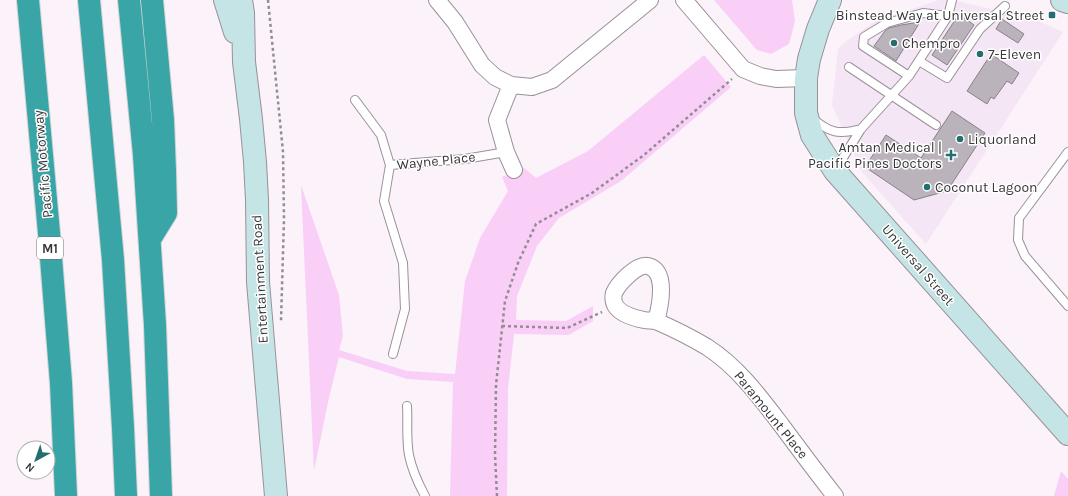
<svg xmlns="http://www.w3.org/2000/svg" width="1068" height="496" font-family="Karla,sans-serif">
<rect width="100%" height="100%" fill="#fbf2fa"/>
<path fill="#f4e6f4" d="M939 0H953L1036 20 1063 32 926 244 861 171 832 105 838 49 845 42 876 21Z"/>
<path fill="#f9cef7" d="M714 0H792L795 21 789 44 771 54 757 50Z
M704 55 731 87 621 181 559 218 537 246 517 296 516 320 566 321 593 306V321L569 335 514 334 508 388 507 496H450L453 382 407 379 339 357 328 402 314 471 301 185 339 295 343 336 339 350 407 371 455 374 465 281 480 238 508 191 502 177 524 168 536 178 588 151Z
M1061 471 1068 479V496H1054Z"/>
<path fill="#bbb3bb" stroke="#898189" d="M959 14 974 25 947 65 932 55Z
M1002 19 1024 34 1018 43 996 29Z
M920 22 896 61 874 46 885 31 889 28 901 25Z
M991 54 1019 73 1012 84 1007 81 994 99 991 97 987 104 967 91Z
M952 111 985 133 947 191 914 200 865 167 886 135 921 158Z"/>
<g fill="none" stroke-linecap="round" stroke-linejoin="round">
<g stroke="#999199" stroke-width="10">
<path id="lane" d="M919 61 947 78 980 29 1005 6
M849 67 936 125
M909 76 863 46 864 37 887 23 923 13 948 16
M355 100 381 135 390 165
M812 118C830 133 838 135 861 129
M1068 152 1019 218 1018 240 1025 256 1068 306
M836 169 861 129 909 76 948 16 952 0
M393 354 405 309 403 263 384 201 390 165 465 159 506 152
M407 406C408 422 406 439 409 455 412 470 418 483 425 496"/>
</g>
<g stroke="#999199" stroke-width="18">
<path id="street" d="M437 0 455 22 482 65 495 77 511 85 532 87 552 80 650 0
M684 0 743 69 760 76 776 79 806 78
M511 85 497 120 506 152 514 170
M656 321C660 307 668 271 648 266 637 263 618 284 614 293 613 297 613 301 615 305 620 314 634 318 644 320 649 321 654 320 658 322 674 329 692 338 707 347 738 367 760 397 782 426 799 449 817 473 835 496"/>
</g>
<g stroke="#999199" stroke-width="24">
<path id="secondary" d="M225 0 235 32
M241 0 243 13 244 62 251 119 255 162 257 200 258 282 276 496
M830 0 818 29 809 59 806 78V113L812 135 835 171 1068 434
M1062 0 1068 2"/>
</g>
<g stroke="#d3d3d3" stroke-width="24">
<path id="highway" d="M28 0 49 233 61 383 66 496
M89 0 113 260 123 428 126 496
M129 0 144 155 155 325 161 496
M150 239 166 213 165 171 163 120 152 0"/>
</g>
<path stroke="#938d92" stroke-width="2.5" stroke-dasharray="3 3" stroke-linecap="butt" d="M268 0 283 152 284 218 281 321
M502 326 567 328 602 312
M497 496 495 455 496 385 505 301 518 263 536 224 592 193 644 155 732 79"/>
<use href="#lane" stroke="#fff" stroke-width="8"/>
<use href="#street" stroke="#fff" stroke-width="16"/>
<use href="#secondary" stroke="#c4e4e5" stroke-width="22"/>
<use href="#highway" stroke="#39a5a7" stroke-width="22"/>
</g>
<g fill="#236f70" stroke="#fff" stroke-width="1.5">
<rect x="1048" y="11" width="8" height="8" rx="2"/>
<circle cx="894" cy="43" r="4"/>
<circle cx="980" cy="54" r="4"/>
<circle cx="960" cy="139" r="4"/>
<path d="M949 149h4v4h4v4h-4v4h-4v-4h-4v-4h4z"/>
<circle cx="927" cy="187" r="4"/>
</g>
<g text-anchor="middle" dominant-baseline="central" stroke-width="3" stroke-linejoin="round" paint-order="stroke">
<rect fill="#fff" stroke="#747274" stroke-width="1" x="37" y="237" width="26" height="22" rx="3"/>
<g font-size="13" font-weight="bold" fill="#393639">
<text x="50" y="248">M1</text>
</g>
<g font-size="14" fill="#393639" stroke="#fff" text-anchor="start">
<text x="1044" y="15" text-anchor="end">Binstead Way at Universal Street</text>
<text x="902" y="43">Chempro</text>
<text x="988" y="54">7-Eleven</text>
<text x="968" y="139">Liquorland</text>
<text x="942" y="147" text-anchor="end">Amtan Medical |<tspan x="942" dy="16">Pacific Pines Doctors</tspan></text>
<text x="935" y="187">Coconut Lagoon</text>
</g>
<g font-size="14" fill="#393639" stroke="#fff">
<text transform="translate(436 161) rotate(-6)">Wayne Place</text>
<text transform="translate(43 164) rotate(-95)">Pacific Motorway</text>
<text transform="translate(918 265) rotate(49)">Universal Street</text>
<text transform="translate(260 279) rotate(-93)">Entertainment Road</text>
<text transform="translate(771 415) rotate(51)">Paramount Place</text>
</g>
</g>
<g transform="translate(36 460) rotate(220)"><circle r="19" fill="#ffffff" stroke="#b0afb0"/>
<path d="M0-3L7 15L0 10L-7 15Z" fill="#236f70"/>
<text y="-6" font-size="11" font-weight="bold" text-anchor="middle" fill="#393639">N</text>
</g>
</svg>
